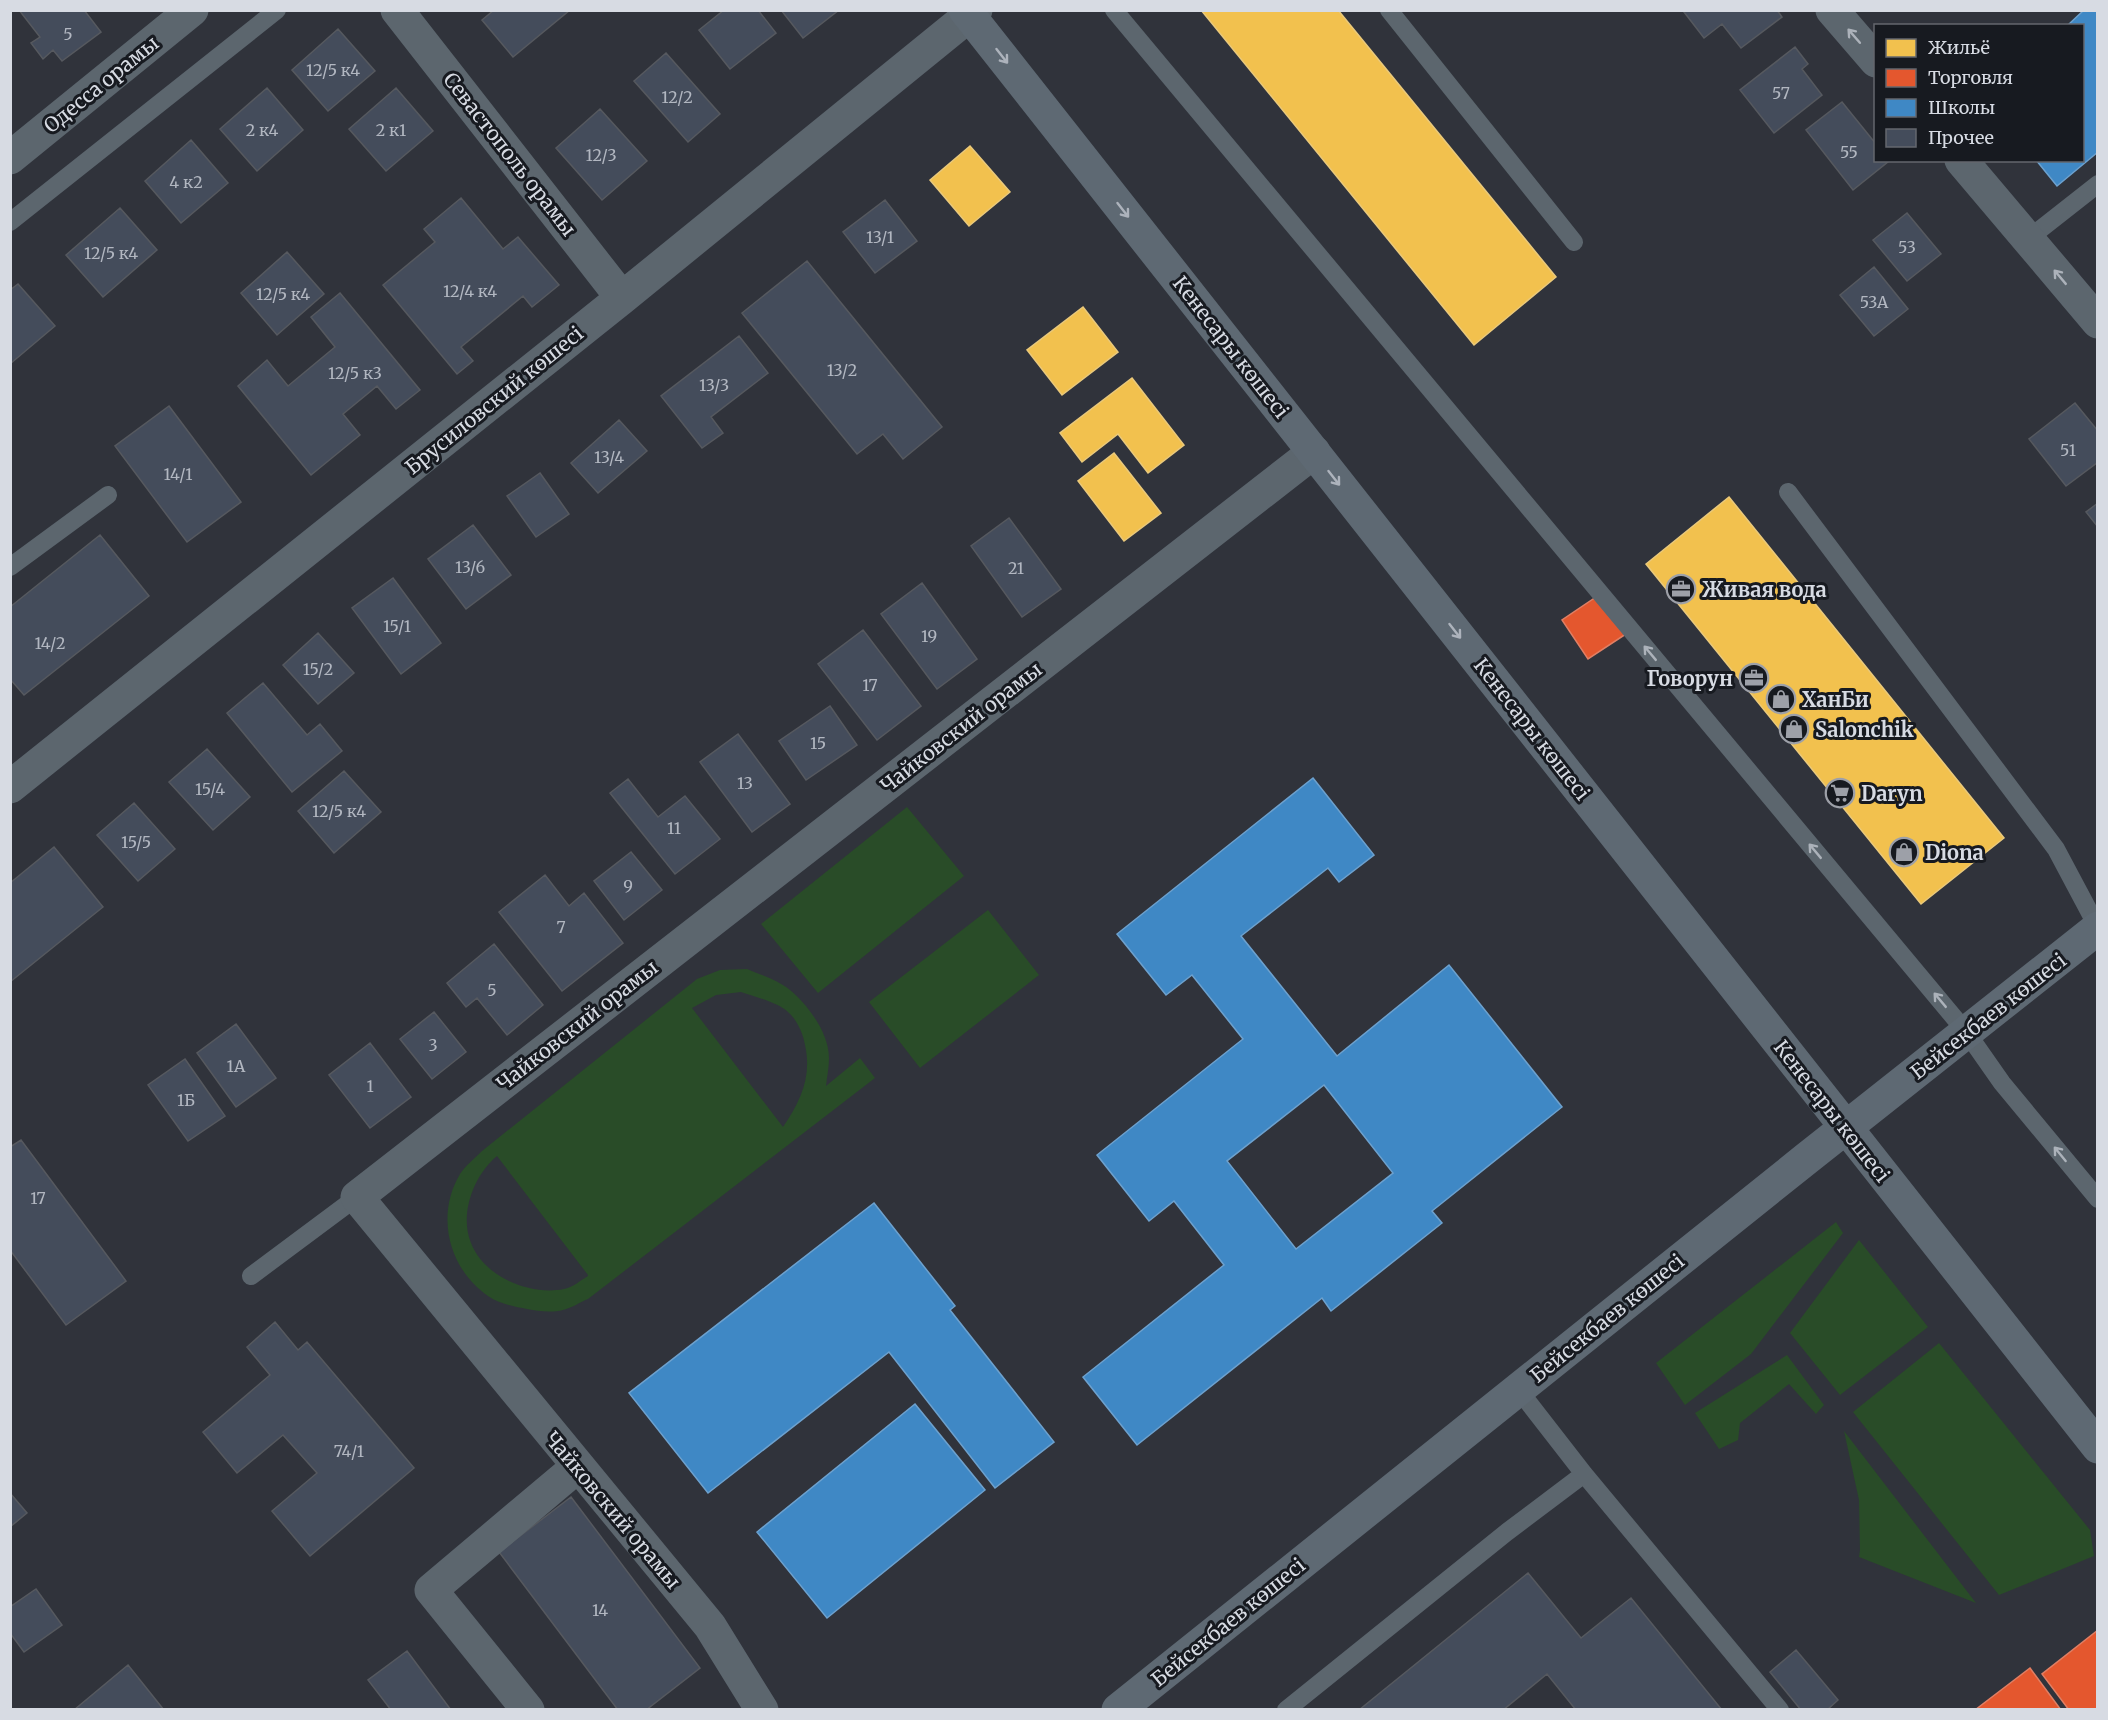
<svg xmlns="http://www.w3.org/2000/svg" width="2108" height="1720" font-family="Merriweather,serif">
<rect width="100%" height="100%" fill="#30333b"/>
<path fill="#294c28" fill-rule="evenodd" d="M907 807 964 876 818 993 761 924Z
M988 910 1039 975 920 1068 869 1002Z
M747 969C761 975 778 980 790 990 808 1005 829 1033 829 1058 829 1067 827 1077 826 1086L860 1058 875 1078 588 1299C580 1302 572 1308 563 1310 551 1313 538 1311 527 1309 514 1307 498 1303 488 1296 449 1269 435 1216 460 1174 465 1166 475 1158 482 1151L697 979 720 970ZM741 992C755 997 777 1002 788 1012 797 1020 803 1033 805 1045 812 1076 801 1101 783 1127L692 1008 716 995ZM497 1156 588 1275V1276C581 1280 572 1288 564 1289 530 1296 484 1277 471 1243 459 1214 474 1175 497 1156Z
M1836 1222 1843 1233 1751 1354 1685 1405 1656 1363Z
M1859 1240 1928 1327 1840 1395 1790 1333Z
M1939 1343 2090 1530 2094 1556 1999 1595 1853 1412Z
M1787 1355 1824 1405 1816 1414 1789 1384 1740 1423 1738 1440 1719 1449 1695 1413Z
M1844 1431 1976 1603 1859 1557 1860 1550 1859 1500Z"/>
<path fill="#f2c14e" stroke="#eac97b" stroke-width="1.5" d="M1201 10H1338L1556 277 1474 345Z
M970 146 1010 192 969 226 930 180Z
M1083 307 1118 352 1062 395 1027 350Z
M1132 378 1184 445 1148 473 1118 434 1082 462 1060 433Z
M1114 453 1161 513 1124 541 1078 481Z
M1729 497 2004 838 1921 904 1646 564Z"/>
<path fill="#e4572e" stroke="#e07f64" stroke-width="1.5" d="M1599 595 1626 634 1588 659 1562 620Z
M2098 1630V1710H2069L2042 1674Z
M2030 1668 2061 1710H1975Z"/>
<path fill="#3f88c5" stroke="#6da1ce" stroke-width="1.5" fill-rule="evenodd" d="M2084 10H2098V152L2057 186 2036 160H2082V26H2067Z
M1313 778 1374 855 1339 882 1328 868 1241 936 1337 1056 1449 965 1562 1107 1432 1211 1442 1223 1331 1311 1322 1298 1137 1445 1083 1377 1224 1265 1174 1201 1149 1221 1097 1155 1243 1039 1192 975 1166 995 1117 934ZM1324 1085 1393 1173 1296 1249 1227 1161Z
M874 1203 955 1306 950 1310 1054 1442 995 1488 889 1352 708 1493 629 1393Z
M915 1404 985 1490 827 1618 757 1532Z"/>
<path fill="#444c5b" stroke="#56595f" stroke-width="1.5" d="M19 10H84L101 32 62 61 53 50 43 59 31 43 40 37Z
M494 10H570L513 57 482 20Z
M724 10H758L776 33 730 69 699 30Z
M781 10H839L803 38Z
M1686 10H1777L1782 17 1741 48 1722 24 1704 38 1684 12Z
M338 29 375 71 328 111 292 70Z
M1795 47 1808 64 1802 69 1822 95 1774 133 1740 90Z
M666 53 720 114 688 142 634 81Z
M267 88 303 130 257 171 220 129Z
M396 88 433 131 386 171 349 129Z
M1842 102 1876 144V160L1889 161 1853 190 1806 130Z
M600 109 647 161 602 200 556 148Z
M191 140 228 183 181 223 145 181Z
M461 198 503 249 518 237 559 285 532 307 523 296 461 347 473 361 457 374 383 285 435 242 424 229Z
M885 200 917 241 875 273 843 232Z
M120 208 157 250 103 297 66 255Z
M1907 213 1941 254 1907 281 1873 240Z
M287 252 324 294 277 335 241 293Z
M807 261 942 427 903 459 883 434 857 454 742 313Z
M1874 267 1908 309 1874 336 1840 295Z
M18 284 55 326 10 364V290Z
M340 293 420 390 396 409 377 386 343 414 360 435 311 475 238 386 267 360 288 386 335 347 311 317Z
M739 336 768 373 711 417 723 433 702 448 661 396Z
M2075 403 2098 431V462L2066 486 2029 439Z
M169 406 241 502 187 542 115 446Z
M619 420 647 451 598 493 571 463Z
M540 473 569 514 536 537 507 496Z
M2098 503V527L2086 512Z
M1009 518 1061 589 1022 617 971 546Z
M473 525 511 575 466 609 428 559Z
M100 535 149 596 24 695 10 679V607Z
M393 578 441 643 401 674 352 608Z
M922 583 977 659 937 689 881 614Z
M863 630 921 706 877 740 818 664Z
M318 633 354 673 318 704 283 665Z
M263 683 307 735 320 724 342 751 292 792 227 713Z
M830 706 857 745 806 780 779 741Z
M738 734 790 804 752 832 700 762Z
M207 749 250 797 213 830 169 782Z
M344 771 381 812 334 853 298 811Z
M628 779 658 817 685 796 720 839 675 874 610 793Z
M134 803 175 849 138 881 97 835Z
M54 847 103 907 10 982V883Z
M631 852 662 890 624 920 594 881Z
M545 875 569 906 584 893 623 943 562 991 499 912Z
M494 944 543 1005 507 1035 477 998 466 1007 447 983Z
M434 1012 466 1052 432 1079 400 1039Z
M236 1024 276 1078 236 1107 197 1053Z
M370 1043 411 1097 370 1128 329 1075Z
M185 1059 225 1116 188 1141 148 1085Z
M21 1140 126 1281 66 1325 10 1250V1147Z
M275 1322 298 1350 307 1342 414 1468 310 1556 272 1511 317 1473 283 1435 237 1473 203 1432 270 1375 247 1347Z
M10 1493 27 1513 10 1527Z
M571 1497 700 1668 646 1710H618L499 1552Z
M1528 1573 1581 1638 1631 1598 1722 1710H1576L1547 1674 1503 1710H1359Z
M36 1589 62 1625 24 1652 10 1633V1607Z
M1796 1650 1838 1700 1827 1710H1801L1770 1672Z
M407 1651 451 1710H391L368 1680Z
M128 1665 164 1710H74Z"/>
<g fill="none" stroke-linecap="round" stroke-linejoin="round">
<path stroke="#5c666e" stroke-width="18" d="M1114 10 1967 1033 2002 1083 2098 1199
M1389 10 1574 242
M10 222 277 10
M2028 239 2098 184
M1788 492 2056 849 2098 928
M10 567 108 495
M251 1276 357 1197
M1518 1389 1584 1474 1780 1710
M1286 1710 1507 1532 1584 1474"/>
<path stroke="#5c666e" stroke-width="33" d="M397 10 622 298
M1832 10 1876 61
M10 158 192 10
M1961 160 2098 322
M10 787 622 298 976 10
M528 1710 431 1590 577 1467
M762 1710 710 1626 357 1197 1314 452"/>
<path stroke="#5e6973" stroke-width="33" d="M965 10 2098 1447
M1118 1710 1806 1159 2098 928"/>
</g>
<defs><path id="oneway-shaft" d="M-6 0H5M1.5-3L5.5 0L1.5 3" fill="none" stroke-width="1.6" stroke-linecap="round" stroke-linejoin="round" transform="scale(1.5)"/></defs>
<g stroke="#acb2ba">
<use href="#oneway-shaft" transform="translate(1854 36) rotate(-131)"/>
<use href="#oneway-shaft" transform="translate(2060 277) rotate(-130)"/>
<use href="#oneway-shaft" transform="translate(1650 653) rotate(-130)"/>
<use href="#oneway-shaft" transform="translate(1815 851) rotate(-130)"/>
<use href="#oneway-shaft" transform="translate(1940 1000) rotate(-130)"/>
<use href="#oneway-shaft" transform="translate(2060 1154) rotate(-129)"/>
</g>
<g stroke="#adb3bc">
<use href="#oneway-shaft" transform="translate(1002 56) rotate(52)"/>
<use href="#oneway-shaft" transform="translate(1123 210) rotate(52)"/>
<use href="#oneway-shaft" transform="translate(1334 478) rotate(52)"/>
<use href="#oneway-shaft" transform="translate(1455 631) rotate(52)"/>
</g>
<defs>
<g id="office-ring" transform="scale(1.5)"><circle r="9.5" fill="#171a20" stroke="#9da0a8" stroke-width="1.5"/><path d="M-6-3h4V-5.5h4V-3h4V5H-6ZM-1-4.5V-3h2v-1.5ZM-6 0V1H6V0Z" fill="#9da0a8"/></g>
<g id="shop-ring" transform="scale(1.5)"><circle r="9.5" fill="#171a20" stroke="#9da0a8" stroke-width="1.5"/><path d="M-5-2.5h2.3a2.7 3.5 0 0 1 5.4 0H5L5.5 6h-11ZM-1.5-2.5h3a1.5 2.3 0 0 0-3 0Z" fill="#9da0a8"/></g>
<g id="supermarket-ring" transform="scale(1.5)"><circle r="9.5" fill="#171a20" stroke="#9da0a8" stroke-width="1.5"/><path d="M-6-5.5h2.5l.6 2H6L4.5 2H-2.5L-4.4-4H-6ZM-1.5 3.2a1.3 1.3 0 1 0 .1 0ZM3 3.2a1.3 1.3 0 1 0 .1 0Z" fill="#9da0a8"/></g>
</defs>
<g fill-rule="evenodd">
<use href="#office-ring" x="1681" y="589"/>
<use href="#office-ring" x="1754" y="678"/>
<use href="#shop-ring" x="1781" y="699"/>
<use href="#shop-ring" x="1794" y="729"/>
<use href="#supermarket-ring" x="1840" y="793"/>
<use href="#shop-ring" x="1904" y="852"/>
</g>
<g text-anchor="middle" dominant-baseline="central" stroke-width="6" stroke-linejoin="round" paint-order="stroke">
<g font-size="16" fill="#b2b7c1">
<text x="68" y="34">5</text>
<text x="333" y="70">12/5 к4</text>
<text x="1781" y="93">57</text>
<text x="677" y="97">12/2</text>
<text x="262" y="130">2 к4</text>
<text x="391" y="130">2 к1</text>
<text x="1849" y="152">55</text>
<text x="601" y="155">12/3</text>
<text x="186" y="182">4 к2</text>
<text x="880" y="237">13/1</text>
<text x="1907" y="247">53</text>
<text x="111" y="253">12/5 к4</text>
<text x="470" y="291">12/4 к4</text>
<text x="283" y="294">12/5 к4</text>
<text x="1874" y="302">53А</text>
<text x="842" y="370">13/2</text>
<text x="355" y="373">12/5 к3</text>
<text x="714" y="385">13/3</text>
<text x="2068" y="450">51</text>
<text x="609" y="457">13/4</text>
<text x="178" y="474">14/1</text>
<text x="470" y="567">13/6</text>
<text x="1016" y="568">21</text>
<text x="397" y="626">15/1</text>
<text x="929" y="636">19</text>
<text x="50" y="643">14/2</text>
<text x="318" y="669">15/2</text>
<text x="870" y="685">17</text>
<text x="818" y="743">15</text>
<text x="745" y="783">13</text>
<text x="210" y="789">15/4</text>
<text x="339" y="811">12/5 к4</text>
<text x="674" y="828">11</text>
<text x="136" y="842">15/5</text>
<text x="628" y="886">9</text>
<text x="561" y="927">7</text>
<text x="492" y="990">5</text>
<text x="433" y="1045">3</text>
<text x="236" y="1066">1А</text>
<text x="370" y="1086">1</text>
<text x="186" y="1100">1Б</text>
<text x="38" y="1198">17</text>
<text x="349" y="1451">74/1</text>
<text x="600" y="1610">14</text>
</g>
<g font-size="20" fill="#d7dbe3" stroke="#171a20">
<text transform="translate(101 84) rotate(-39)">Одесса орамы</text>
<text transform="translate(510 154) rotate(52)">Севастополь орамы</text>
<text transform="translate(1231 347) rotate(52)">Кенесары көшесі</text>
<text transform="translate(494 400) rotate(-39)">Брусиловский көшесі</text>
<text transform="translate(961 727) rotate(-38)">Чайковский орамы</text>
<text transform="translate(1532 729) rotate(52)">Кенесары көшесі</text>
<text transform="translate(1988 1016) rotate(-38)">Бейсекбаев көшесі</text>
<text transform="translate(577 1025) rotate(-38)">Чайковский орамы</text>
<text transform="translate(1832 1111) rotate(52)">Кенесары көшесі</text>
<text transform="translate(1607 1318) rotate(-39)">Бейсекбаев көшесі</text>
<text transform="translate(613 1510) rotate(50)">Чайковский орамы</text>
<text transform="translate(1228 1622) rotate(-39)">Бейсекбаев көшесі</text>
</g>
<g font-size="20" font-weight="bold" fill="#d7dbe3" stroke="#171a20" text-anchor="start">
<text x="1702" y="589">Живая вода</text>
<text x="1733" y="678" text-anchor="end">Говорун</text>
<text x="1802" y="699">ХанБи</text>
<text x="1815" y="729">Salonchik</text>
<text x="1861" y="793">Daryn</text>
<text x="1925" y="852">Diona</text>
</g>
</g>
<rect width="2108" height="1720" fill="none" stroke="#d7dbe3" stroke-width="24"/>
<rect x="1874" y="24" width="210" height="138" fill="#171a20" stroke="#64676e" stroke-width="1.5"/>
<rect x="1886" y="39" width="30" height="18" fill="#f2c14e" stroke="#64676e" stroke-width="1.5"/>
<text x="1928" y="54" font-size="18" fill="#d7dbe3">Жильё</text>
<rect x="1886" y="69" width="30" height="18" fill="#e4572e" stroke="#64676e" stroke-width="1.5"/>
<text x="1928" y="84" font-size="18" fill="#d7dbe3">Торговля</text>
<rect x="1886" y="99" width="30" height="18" fill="#3f88c5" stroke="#64676e" stroke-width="1.5"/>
<text x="1928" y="114" font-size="18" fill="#d7dbe3">Школы</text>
<rect x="1886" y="129" width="30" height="18" fill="#444c5b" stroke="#64676e" stroke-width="1.5"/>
<text x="1928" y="144" font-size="18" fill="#d7dbe3">Прочее</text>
</svg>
